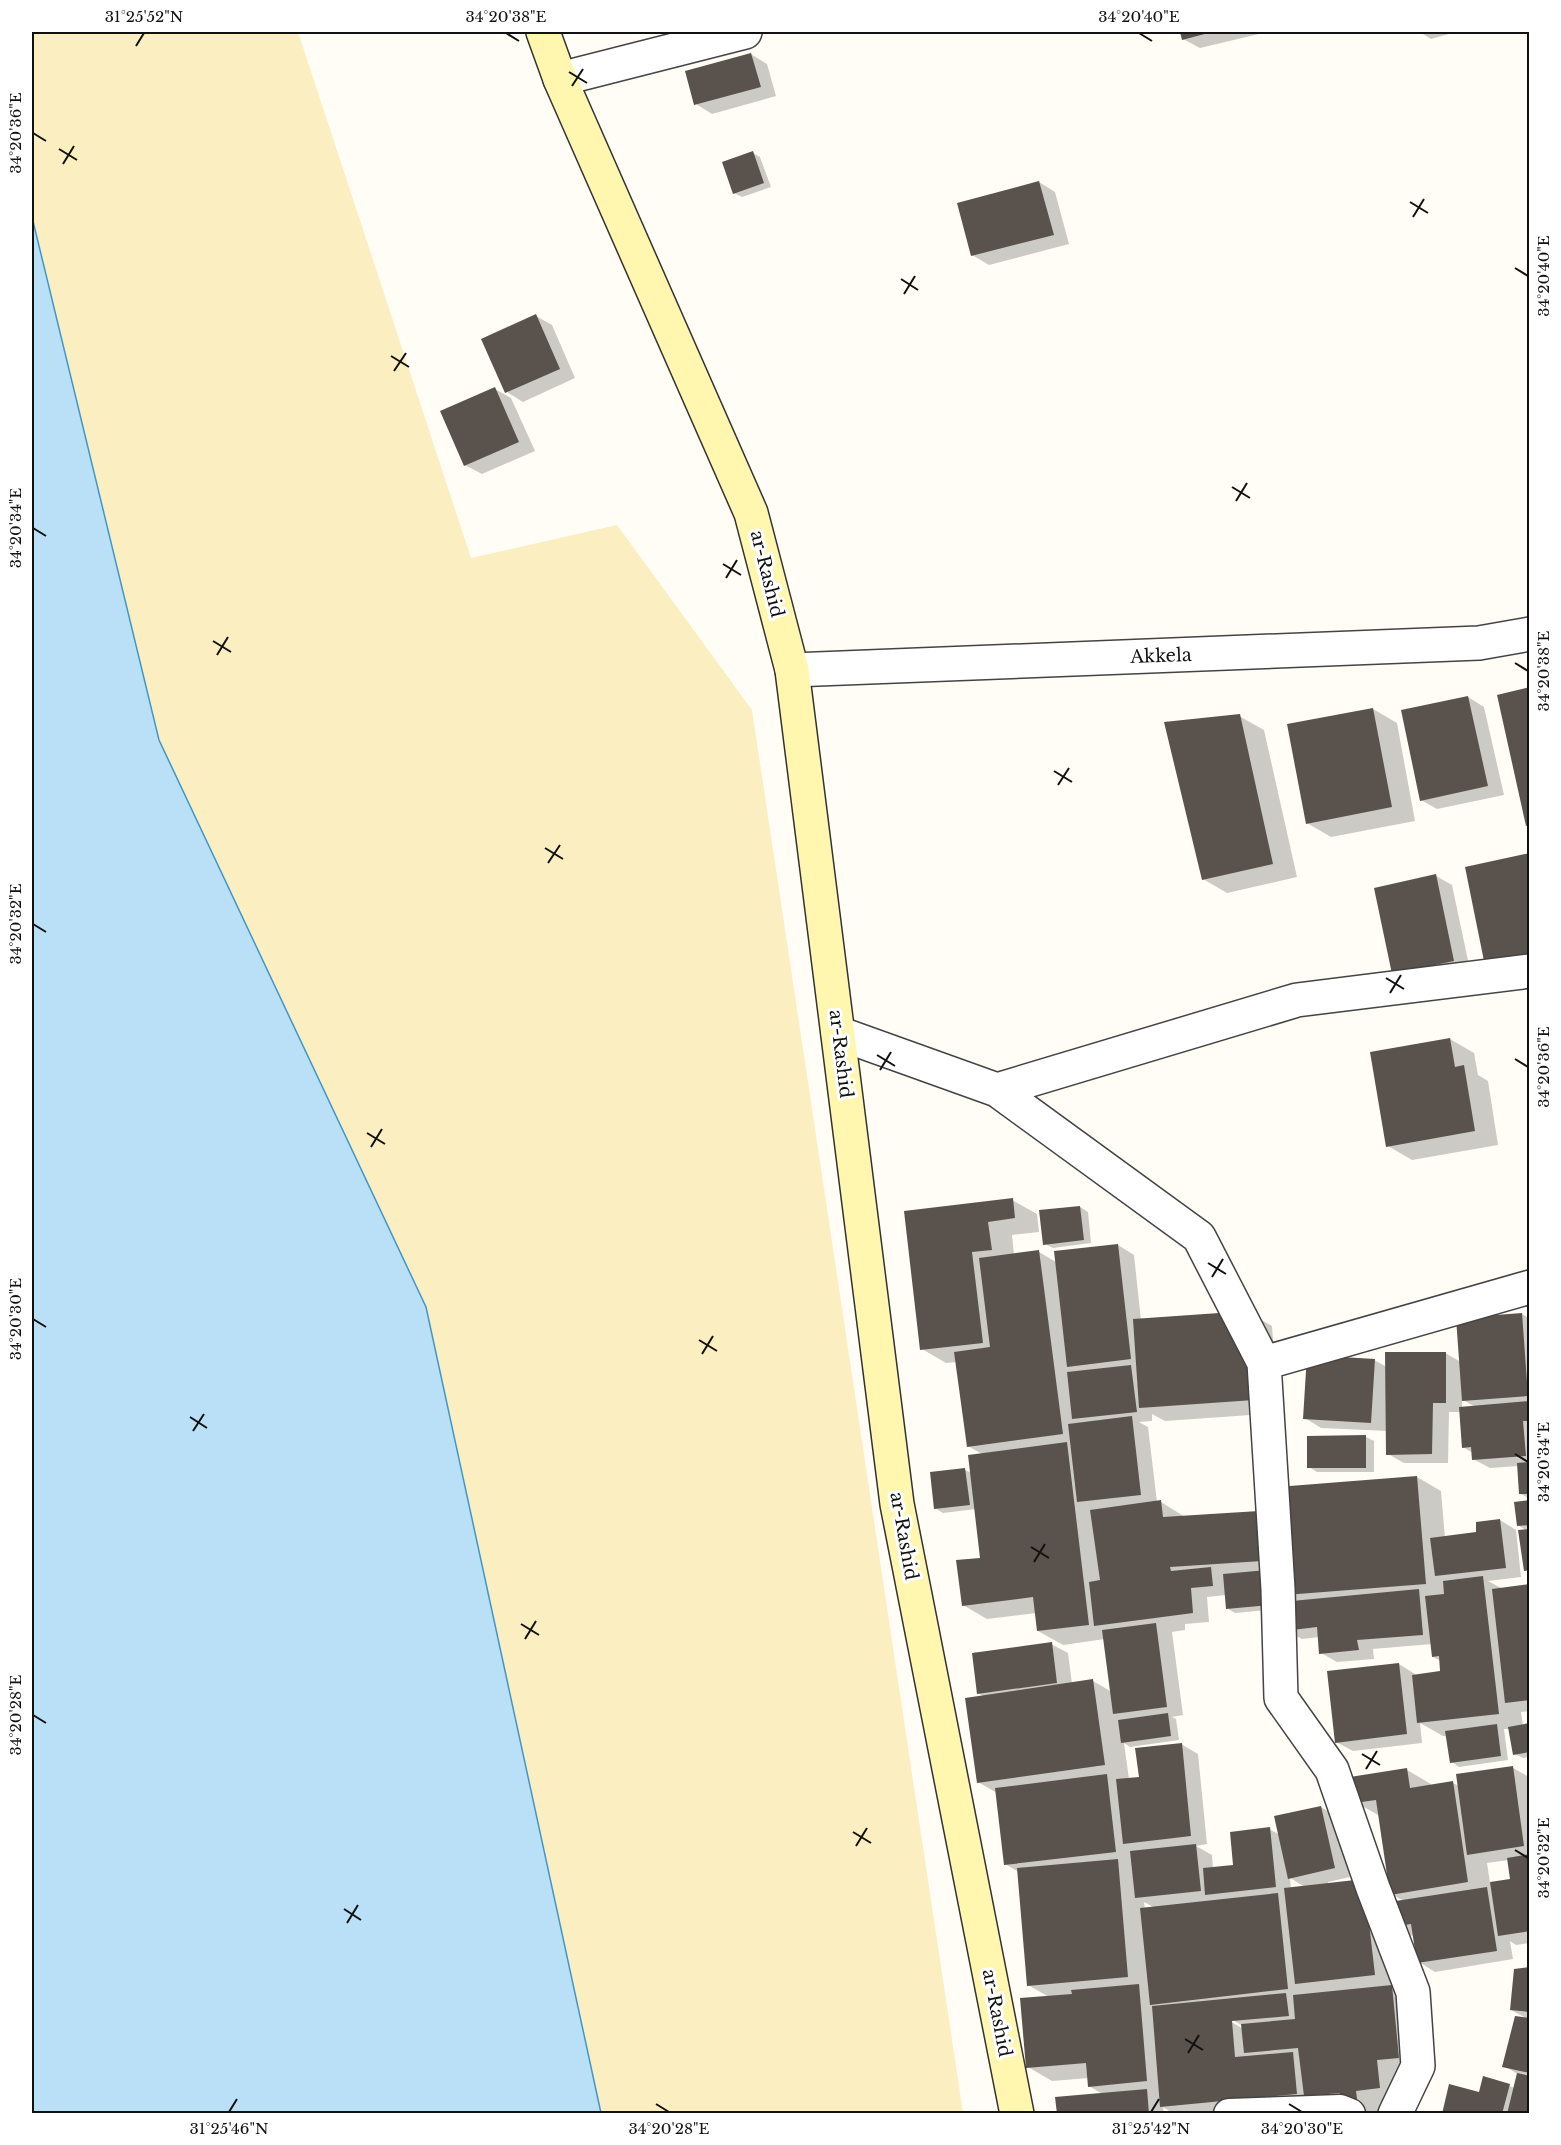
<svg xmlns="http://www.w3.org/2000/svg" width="1561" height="2145" font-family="'Libre Baskerville',serif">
<rect width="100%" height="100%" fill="#fffdf5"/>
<path fill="#fbeec1" d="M32 32H298L471 558 617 525 752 710 963 2113H601L426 1307 159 740 32 217Z"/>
<path fill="#b9e0f7" stroke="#3f96cf" stroke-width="1.5" d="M32 217 159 740 426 1307 601 2113H32Z"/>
<path fill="#0003" fill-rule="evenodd" d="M1181 32H1262L1263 33 1200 48 1183 39Z
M1422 32H1456L1431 39 1423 34Z
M751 54 767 64 776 96 712 114 696 104Z
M753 153 760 157 771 187 742 197 734 193Z
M1039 182 1055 192 1069 244 989 265 972 255Z
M536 316 552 325 575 378 523 402 507 392Z
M495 389 511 398 535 451 482 474 465 465Z
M1468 697 1484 707 1504 795 1437 809 1421 800Z
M1373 709 1397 723 1415 821 1331 837 1307 823Z
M1239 716 1264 730 1297 877 1227 893 1203 879Z
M1436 876 1452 885 1470 970 1410 983Z
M1450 1039 1474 1053 1478 1075 1488 1081 1498 1145 1412 1160 1388 1146Z
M1012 1200 1037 1214 1039 1232 1012 1235 1014 1255 1039 1252 1056 1262 1118 1245 1134 1255 1141 1320 1248 1312 1272 1326 1278 1413 1165 1421 1152 1414V1421L1139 1422 1148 1427 1157 1502H1161L1185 1517 1259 1512 1277 1609 1235 1613 1227 1608 1226 1595 1207 1597 1209 1622 1185 1624V1630L1172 1632 1183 1715 1172 1717 1176 1719 1179 1740 1130 1747 1124 1743 1129 1779 1140 1778 1181 1744 1198 1754 1207 1844 1196 1846 1212 1855 1213 1868 1235 1866 1269 1829 1280 1835 1321 1807 1337 1817 1350 1877 1328 1882V1884L1380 1890 1391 1986 1416 2000 1403 2102 1380 2104 1381 2114H1174L1163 2107 1164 2114H1058L1104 2095 1089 2086V2078L1052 2081 1028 2067 1049 1997 1028 1985 1019 1872 1005 1864 997 1793 978 1782 983 1696 978 1693 1051 1644 1068 1653 1072 1684 1093 1681 1112 1692 1105 1639 1063 1645 1038 1631 1036 1613 987 1619 963 1605 982 1559 976 1509 943 1513 935 1508 965 1470 972 1473 982 1454 968 1446 957 1362 946 1363 922 1349 906 1212ZM1290 1878 1305 1887 1291 1889ZM1144 1902 1155 1908 1145 1909ZM1226 2016 1243 2026V2029L1225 2018Z
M1080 1207 1088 1212 1091 1243 1053 1248 1045 1244Z
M1522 1314 1530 1319V1499L1521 1494 1519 1466 1490 1468 1473 1459V1453L1463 1447 1461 1412H1449L1448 1463H1404L1388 1454V1431L1321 1428 1305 1418 1374 1360 1387 1367 1445 1353 1461 1362ZM1462 1399 1470 1404 1476 1407 1462 1408Z
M1366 1437 1374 1441V1472H1317L1309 1467Z
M1417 1477 1441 1491 1445 1538 1478 1534 1500 1520 1516 1530 1521 1577 1488 1581 1503 1589 1530 1586V1711L1521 1712 1523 1726 1530 1724V1757L1523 1758 1515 1754 1510 1729H1504L1508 1760 1459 1767 1452 1762 1448 1736H1443L1420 1723 1422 1743 1353 1751 1336 1742 1399 1664 1415 1674V1676L1442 1673 1441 1661 1433 1657 1432 1644 1373 1649 1374 1659 1337 1662 1321 1653 1320 1637 1302 1639 1285 1630 1300 1602 1286 1594Z
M1530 1501V1573L1525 1570 1527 1531 1518 1525Z
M1513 1768 1529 1777 1530 1780V1943L1516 1945 1510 1941 1513 1959 1435 1972 1419 1962 1414 1935 1410 1936 1394 1926 1404 1901 1391 1894 1380 1816 1355 1802 1407 1770 1431 1784V1786L1453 1783 1459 1786ZM1509 1860 1512 1880 1490 1883 1487 1863Z
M1530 1969V2114H1443L1480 2094 1485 2078 1515 2088 1518 2074 1504 2066 1528 2019 1511 2010Z"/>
<path fill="#5a524d" d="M1180 32H1212L1182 40Z
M751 53 761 87 694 105 685 71Z
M753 151 764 183 733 194 722 162Z
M1039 181 1054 235 971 256 957 203Z
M536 314 560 369 505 393 481 339Z
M495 387 519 442 464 466 440 411Z
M1530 687V825L1526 826 1497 695Z
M1468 696 1488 786 1420 801 1401 710Z
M1373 708 1392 807 1306 824 1287 724Z
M1240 714 1273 864 1202 880 1164 722Z
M1530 853V956L1485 966 1465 867Z
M1436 874 1454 961 1392 974 1374 888Z
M1450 1038 1455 1067 1464 1065 1475 1131 1386 1147 1370 1052Z
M1013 1198 1015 1218 988 1222 992 1250 972 1252 983 1343 920 1350 904 1211Z
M1080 1206 1084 1240 1043 1245 1039 1210Z
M1118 1244 1131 1359 1067 1367 1054 1251Z
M1039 1250 1063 1434 967 1447 954 1352 990 1347 979 1258Z
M1248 1311 1254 1400 1139 1408 1133 1319Z
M1522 1313 1528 1396 1462 1401 1456 1318Z
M1385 1352H1446V1403H1433L1432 1454 1386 1455Z
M1307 1355 1375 1359 1371 1423 1303 1419Z
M1131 1365 1137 1412 1072 1419 1067 1372Z
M1530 1401V1421H1523L1526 1456 1472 1460 1471 1447 1462 1448 1459 1407Z
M1132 1416 1141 1495 1077 1502 1068 1424Z
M1366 1435V1468H1307V1436Z
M1067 1442 1089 1625 1037 1631 1033 1597 962 1606 956 1560 980 1558 968 1455Z
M1530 1462V1494H1519L1517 1463Z
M965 1468 970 1505 934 1509 930 1472Z
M1417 1476 1426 1584 1285 1595 1277 1487Z
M1161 1500 1163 1517 1259 1511 1262 1561 1170 1567 1171 1571 1211 1567 1213 1586 1191 1588 1193 1613 1094 1626 1089 1582 1100 1580 1090 1510Z
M1530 1500V1525L1517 1526 1514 1502Z
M1500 1519 1506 1568 1435 1576 1430 1538 1476 1532V1522Z
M1530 1529V1570L1524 1571 1518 1530Z
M1267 1570 1270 1605 1226 1609 1223 1574Z
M1483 1576 1499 1714 1417 1723 1412 1675 1440 1671 1439 1656 1432 1657 1425 1596 1444 1594 1443 1581Z
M1530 1584V1700L1505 1703 1492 1589Z
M1419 1589 1423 1635 1357 1640 1359 1650 1319 1654 1317 1627 1284 1631 1281 1602Z
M1156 1623 1167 1707 1113 1714 1102 1630Z
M1052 1642 1057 1683 977 1694 972 1653Z
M1399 1663 1407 1734 1335 1743 1327 1671Z
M1093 1679 1105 1765 977 1783 965 1698Z
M1168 1713 1171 1736 1121 1743 1118 1720Z
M1530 1723V1752L1513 1755 1508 1727Z
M1497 1724 1501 1756 1450 1763 1445 1731Z
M1182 1743 1191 1836 1123 1844 1116 1779 1139 1777 1135 1748Z
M1513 1766 1524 1846 1467 1855 1456 1774Z
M1407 1768 1410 1788 1453 1781 1468 1882 1390 1895 1376 1800 1354 1803 1350 1777Z
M1107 1774 1116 1852 1004 1865 995 1788Z
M1321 1806 1335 1868 1288 1879 1274 1816Z
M1270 1827 1276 1887 1205 1895 1203 1868 1233 1865 1230 1832Z
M1196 1844 1201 1891 1135 1898 1130 1851Z
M1530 1854V1931L1498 1936 1490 1882 1510 1879 1507 1858Z
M1118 1859 1128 1977 1027 1986 1017 1868Z
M1364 1879 1375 1975 1295 1984 1284 1888Z
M1487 1887 1497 1951 1417 1963 1411 1924 1393 1927 1389 1902Z
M1278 1893 1288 1989 1150 2005 1140 1908Z
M1530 1967V2012L1510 2010 1514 1969Z
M1139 1984 1147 2081 1088 2087 1086 2063 1026 2068 1020 1998 1072 1994 1071 1990Z
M1392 1985 1399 2058 1377 2060 1380 2088 1356 2091 1358 2106 1341 2107 1340 2093 1304 2096 1298 2048 1244 2053 1241 2024 1295 2019 1293 1995Z
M1286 1993 1289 2016 1232 2021 1235 2057 1293 2052 1297 2094 1160 2107 1152 2006Z
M1515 2016 1530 2018V2073L1502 2067Z
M1517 2073 1530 2076V2114H1507Z
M1483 2076 1510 2084 1502 2114H1442L1449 2084 1479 2092Z
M1147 2089 1149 2114H1057L1055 2097Z"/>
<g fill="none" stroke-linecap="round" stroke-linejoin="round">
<g stroke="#444" stroke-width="33">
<path id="pedestrian" d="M1229 2114 1340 2110 1350 2114"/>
</g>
<g stroke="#444" stroke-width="36">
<path id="minor" d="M560 79 745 32
M838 1033 997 1090 1199 1237 1264 1363 1530 1287
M997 1090 1297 1000 1530 971
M1264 1363 1278 1589 1281 1698 1332 1770 1373 1888 1413 1992 1418 2066 1395 2114"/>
</g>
<g stroke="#444" stroke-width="36">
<path id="tertiary" d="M792 670 1479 643 1530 634"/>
</g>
<g stroke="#333" stroke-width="36">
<path id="secondary" d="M543 32 560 79 751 513 792 670 897 1504 1017 2114"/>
</g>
<use href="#pedestrian" stroke="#fff" stroke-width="30"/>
<use href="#minor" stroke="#fff" stroke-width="33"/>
<use href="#tertiary" stroke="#fff" stroke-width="33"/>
<use href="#secondary" stroke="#fff6b0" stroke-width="33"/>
</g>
<path fill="none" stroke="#111" stroke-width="2" d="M506 33 519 41M1139 33 1152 41M136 46 144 33M569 72 587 83M572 86 583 69M33 133 46 141M59 149 77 160M63 164 74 146M1410 202 1428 213M1413 217 1424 199M1515 268 1528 276M901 279 918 290M904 294 915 276M391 356 409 367M394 371 406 353M1232 487 1250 498M1236 501 1247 483M33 528 46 536M723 564 741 575M726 578 737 560M213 641 231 652M217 655 228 637M1515 663 1528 671M1054 771 1072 782M1058 785 1069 768M545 848 563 859M548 863 560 845M33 924 46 932M1386 978 1404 989M1390 993 1401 975M877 1055 895 1066M1515 1059 1528 1067M880 1070 891 1052M367 1133 385 1144M371 1147 382 1129M1208 1263 1226 1274M1212 1277 1223 1259M33 1319 46 1327M699 1340 717 1351M702 1354 713 1336M190 1417 207 1428M193 1431 204 1414M1515 1454 1528 1462M1031 1547 1049 1558M1034 1562 1045 1544M521 1624 539 1635M525 1639 536 1621M33 1715 46 1723M1362 1754 1380 1765M1366 1769 1377 1751M853 1832 871 1843M856 1846 867 1828M1515 1850 1528 1858M344 1909 361 1920M347 1923 358 1905M1185 2039 1203 2050M1188 2053 1199 2035M656 2104 669 2112M1289 2104 1302 2112M229 2112 237 2099M1151 2112 1159 2099"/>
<g text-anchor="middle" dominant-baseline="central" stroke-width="6" stroke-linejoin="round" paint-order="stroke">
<g font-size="18" fill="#111" stroke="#fff">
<text transform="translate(767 574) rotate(76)">ar-Rashid</text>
<text transform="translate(1161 656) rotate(-2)">Akkela</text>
<text transform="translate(841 1054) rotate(83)">ar-Rashid</text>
<text transform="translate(904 1536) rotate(80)">ar-Rashid</text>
<text transform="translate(997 2013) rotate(79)">ar-Rashid</text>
</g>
</g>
<rect width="1561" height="2145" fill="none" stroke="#ffffff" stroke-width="66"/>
<rect x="33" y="33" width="1495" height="2079" fill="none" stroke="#111" stroke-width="2"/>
<g font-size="15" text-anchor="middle" fill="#111">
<text x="144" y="22">31°25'52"N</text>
<text x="506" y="22">34°20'38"E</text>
<text x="1139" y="22">34°20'40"E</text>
<text transform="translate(16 133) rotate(-90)" y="5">34°20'36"E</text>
<text transform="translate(1544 276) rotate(-90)" y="5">34°20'40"E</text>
<text transform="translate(16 528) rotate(-90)" y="5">34°20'34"E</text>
<text transform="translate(1544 671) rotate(-90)" y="5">34°20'38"E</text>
<text transform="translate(16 924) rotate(-90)" y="5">34°20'32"E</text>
<text transform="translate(1544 1067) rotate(-90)" y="5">34°20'36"E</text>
<text transform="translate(16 1319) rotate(-90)" y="5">34°20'30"E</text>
<text transform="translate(1544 1462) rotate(-90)" y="5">34°20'34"E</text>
<text transform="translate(16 1715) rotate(-90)" y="5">34°20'28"E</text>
<text transform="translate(1544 1858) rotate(-90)" y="5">34°20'32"E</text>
<text x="229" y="2134">31°25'46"N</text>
<text x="669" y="2134">34°20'28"E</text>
<text x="1151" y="2134">31°25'42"N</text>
<text x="1302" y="2134">34°20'30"E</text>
</g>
</svg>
